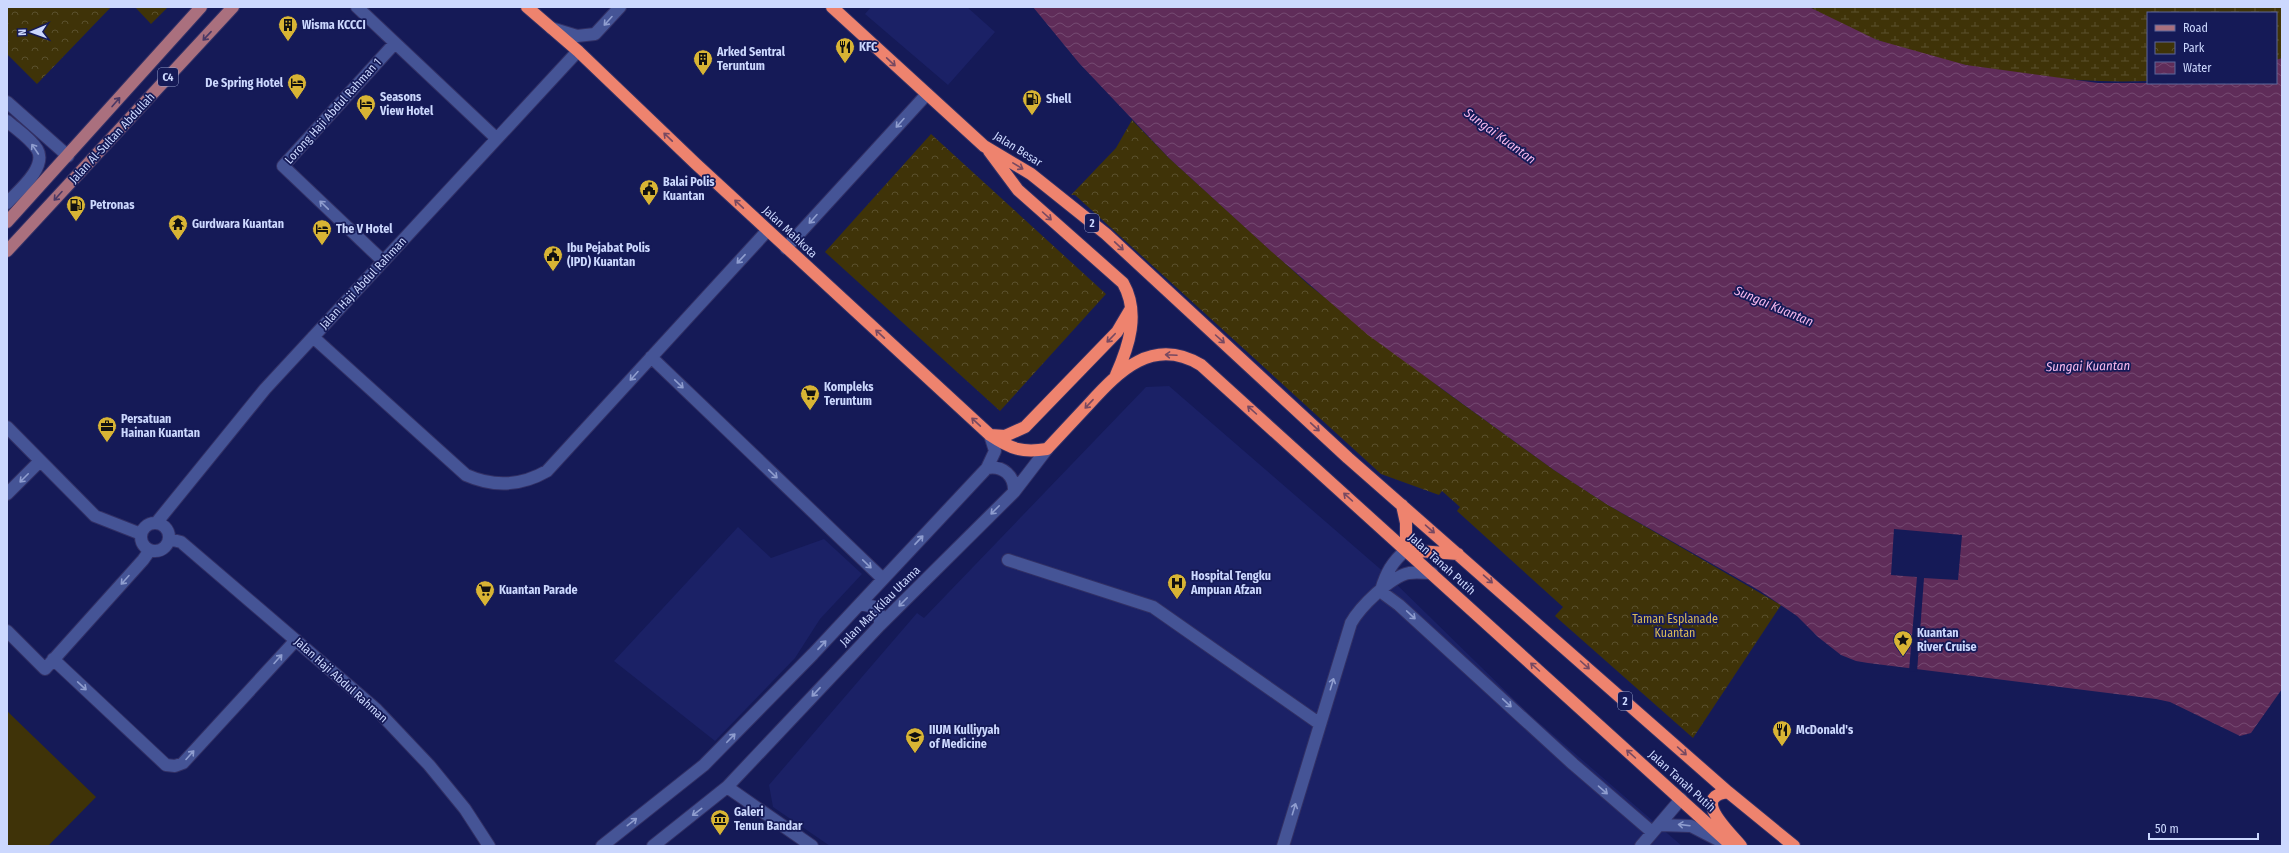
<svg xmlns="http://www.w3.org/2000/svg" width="2289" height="853" font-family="'Fira Sans Condensed',sans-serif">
<defs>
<pattern id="wetland-marsh" width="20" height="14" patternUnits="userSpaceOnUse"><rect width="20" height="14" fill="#3f3308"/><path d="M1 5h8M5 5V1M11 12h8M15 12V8" fill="none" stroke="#5a502d"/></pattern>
<pattern id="park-crowns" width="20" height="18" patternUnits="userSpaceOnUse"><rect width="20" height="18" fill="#3f3308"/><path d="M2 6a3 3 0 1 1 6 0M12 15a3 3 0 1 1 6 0" fill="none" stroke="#5a502d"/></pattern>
<pattern id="water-waves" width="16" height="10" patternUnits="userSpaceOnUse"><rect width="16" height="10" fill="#5f2c59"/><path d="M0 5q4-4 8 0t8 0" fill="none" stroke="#754a72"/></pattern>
</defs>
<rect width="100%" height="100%" fill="#151a57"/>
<path fill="#1b2166" d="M871 7H967L995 32 948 85 865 14Z
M1169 386 1386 574 1529 714 1682 846H830L773 807 769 785 917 613 924 618 1146 387Z
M738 527 771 558 824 539 862 574 820 619 795 658 715 741 614 661Z"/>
<path fill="#3f3308" d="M7 711 96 797 48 846H7Z"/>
<path fill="url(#wetland-marsh)" d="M1809 7H2282V58L2276 60V13H2148V81C2057 84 1963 71 1877 40 1854 32 1831 18 1809 7Z"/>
<path fill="url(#park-crowns)" d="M7 7H111L37 84 7 54Z
M135 7H168L151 24Z
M1132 120 1169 158 1309 285 1442 389 1554 470 1608 505 1781 605 1693 738 1555 616 1563 607 1457 511 1460 507 1442 491 1439 495 1381 474 1075 195H1071L1116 148Z
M931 134 1106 294 1000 411 825 252Z"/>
<path fill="url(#water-waves)" d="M1033 7H1809L1877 40 1966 65 2098 83H2276V60L2282 58V689L2251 733 2240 736 2170 702 2156 699 1868 663 1856 661 1841 655 1818 637 1797 616 1760 591 1608 505 1554 470 1368 335 1272 252 1169 158 1079 63Z"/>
<path fill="#151a57" d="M1894 529 1962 535 1958 580 1924 578 1917 672 1909 671 1917 577 1891 575Z"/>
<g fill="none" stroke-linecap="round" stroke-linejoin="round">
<g stroke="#323065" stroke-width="14">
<path id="minor" d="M357 7 496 138
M551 28 577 36 595 34 620 7
M7 102 68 156
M7 121C16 129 30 138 37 149 48 167 18 191 7 203
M786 248 927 94
M383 261 283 166 395 43
M313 337 466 475C493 487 521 486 547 471L767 231
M651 357 883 579
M7 427 95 516 141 534
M987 468C1003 465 1015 476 1014 492
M7 494 40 461
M157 522 265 389 578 51
M141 537a14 14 0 1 1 28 0a14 14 0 1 1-28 0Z
M169 539 181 542 376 709 429 765 465 809 489 846
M1008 560 1153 607 1320 724
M1381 590C1386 573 1392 562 1406 550
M1380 591 1399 605 1573 764 1652 832
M860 604 875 607 880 615V625
M7 631 45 669 143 560 150 550
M53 659 166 765 175 766 183 763 296 640
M727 787 812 846
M1659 825 1691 826 1726 844
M602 846 704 765 813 654 987 468 995 451 990 435
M653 846 727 787 880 625 1014 492 1047 449
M1283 846 1351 623C1360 607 1390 577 1409 573 1416 572 1425 573 1432 573
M1641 846 1681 799"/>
</g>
<g stroke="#323065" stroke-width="14">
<path id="major" d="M7 222 201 7
M7 251 233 7"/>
</g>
<g stroke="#323065" stroke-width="14">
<path id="highway" d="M527 7 578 51 696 164 990 435C1011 449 1022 453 1047 449 1061 434 1075 419 1089 404 1119 371 1153 336 1201 365L1732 846
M832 7 984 146 1031 174 1106 234 1348 458 1728 792 1794 846
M989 151 1018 190 1123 283C1140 313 1129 346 1116 375
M990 435 1005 436 1025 427 1117 332 1130 310
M1402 505 1406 523V550
M1406 550 1458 554
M1728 792C1690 797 1730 832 1741 846"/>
</g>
<use href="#minor" stroke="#455496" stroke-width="12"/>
<use href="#major" stroke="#aa707e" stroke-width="12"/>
<use href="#highway" stroke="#ee836e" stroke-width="12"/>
</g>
<defs><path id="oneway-shaft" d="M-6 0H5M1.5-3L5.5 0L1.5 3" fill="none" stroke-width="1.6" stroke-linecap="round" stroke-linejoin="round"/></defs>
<g stroke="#8f9dcf">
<use href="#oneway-shaft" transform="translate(608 21) rotate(132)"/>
<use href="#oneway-shaft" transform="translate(900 123) rotate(132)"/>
<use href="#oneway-shaft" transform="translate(35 149) rotate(-124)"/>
<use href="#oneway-shaft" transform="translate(324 205) rotate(-136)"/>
<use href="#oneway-shaft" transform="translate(813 219) rotate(132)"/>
<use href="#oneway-shaft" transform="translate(741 259) rotate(133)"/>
<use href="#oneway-shaft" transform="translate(634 376) rotate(132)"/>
<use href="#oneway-shaft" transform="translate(679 384) rotate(44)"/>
<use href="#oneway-shaft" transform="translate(773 474) rotate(44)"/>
<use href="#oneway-shaft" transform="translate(24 478) rotate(135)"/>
<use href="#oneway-shaft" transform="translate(995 510) rotate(135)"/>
<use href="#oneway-shaft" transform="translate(919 540) rotate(-47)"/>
<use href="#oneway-shaft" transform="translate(867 564) rotate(44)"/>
<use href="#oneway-shaft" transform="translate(125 580) rotate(132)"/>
<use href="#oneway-shaft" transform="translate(903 602) rotate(135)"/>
<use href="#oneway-shaft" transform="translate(1411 615) rotate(43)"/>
<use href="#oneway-shaft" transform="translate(822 645) rotate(-47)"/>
<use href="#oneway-shaft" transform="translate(278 659) rotate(-48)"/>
<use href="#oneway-shaft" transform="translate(1332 684) rotate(-73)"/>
<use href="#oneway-shaft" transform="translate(82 686) rotate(43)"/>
<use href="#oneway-shaft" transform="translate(816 692) rotate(133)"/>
<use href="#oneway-shaft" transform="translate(1507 703) rotate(43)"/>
<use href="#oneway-shaft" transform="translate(731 738) rotate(-46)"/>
<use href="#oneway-shaft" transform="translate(190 755) rotate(-48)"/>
<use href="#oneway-shaft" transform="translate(1603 790) rotate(41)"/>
<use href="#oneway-shaft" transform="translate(1294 809) rotate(-73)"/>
<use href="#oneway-shaft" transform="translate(697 812) rotate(143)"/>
<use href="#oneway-shaft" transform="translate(632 822) rotate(-38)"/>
<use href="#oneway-shaft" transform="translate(1684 825) rotate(-173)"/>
</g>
<g stroke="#493865">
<use href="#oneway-shaft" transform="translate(207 36) rotate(133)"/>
<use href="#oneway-shaft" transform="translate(116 102) rotate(-49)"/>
<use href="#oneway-shaft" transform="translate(58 196) rotate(132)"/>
</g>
<g stroke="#774961">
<use href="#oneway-shaft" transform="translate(891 62) rotate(43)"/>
<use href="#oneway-shaft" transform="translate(668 137) rotate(-136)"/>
<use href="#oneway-shaft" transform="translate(1018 166) rotate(31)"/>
<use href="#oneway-shaft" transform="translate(739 204) rotate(-137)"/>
<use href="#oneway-shaft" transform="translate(1047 216) rotate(42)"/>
<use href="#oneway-shaft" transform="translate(1119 246) rotate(43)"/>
<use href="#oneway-shaft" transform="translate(880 334) rotate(-137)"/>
<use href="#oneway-shaft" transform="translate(1111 338) rotate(134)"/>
<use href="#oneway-shaft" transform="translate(1220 339) rotate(42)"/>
<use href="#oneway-shaft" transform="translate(1171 355) rotate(-177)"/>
<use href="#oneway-shaft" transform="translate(1089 404) rotate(133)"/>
<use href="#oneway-shaft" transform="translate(1252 410) rotate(-138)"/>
<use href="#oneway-shaft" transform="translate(976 422) rotate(-137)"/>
<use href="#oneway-shaft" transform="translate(1315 427) rotate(43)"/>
<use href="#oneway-shaft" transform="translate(1348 497) rotate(-138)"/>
<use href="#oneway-shaft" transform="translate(1430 529) rotate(41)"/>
<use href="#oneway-shaft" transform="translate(1488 579) rotate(41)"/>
<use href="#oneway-shaft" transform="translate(1585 665) rotate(42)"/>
<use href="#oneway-shaft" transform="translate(1535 667) rotate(-138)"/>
<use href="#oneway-shaft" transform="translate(1682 751) rotate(42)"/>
<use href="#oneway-shaft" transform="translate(1631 754) rotate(-138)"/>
</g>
<defs>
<g id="building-pin" transform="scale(1)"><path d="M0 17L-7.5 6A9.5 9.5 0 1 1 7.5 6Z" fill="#d8b434" stroke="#151a57"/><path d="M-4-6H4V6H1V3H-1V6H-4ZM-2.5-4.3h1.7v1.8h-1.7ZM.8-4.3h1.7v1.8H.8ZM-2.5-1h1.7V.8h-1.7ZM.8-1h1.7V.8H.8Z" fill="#111"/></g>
<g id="restaurant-pin" transform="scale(1)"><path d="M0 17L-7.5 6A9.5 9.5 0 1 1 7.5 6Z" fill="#d8b434" stroke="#151a57"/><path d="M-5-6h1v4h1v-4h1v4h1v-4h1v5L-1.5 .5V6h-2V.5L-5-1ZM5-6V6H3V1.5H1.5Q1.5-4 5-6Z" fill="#111"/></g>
<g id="hotel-pin" transform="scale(1)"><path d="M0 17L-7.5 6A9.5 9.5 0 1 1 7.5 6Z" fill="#d8b434" stroke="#151a57"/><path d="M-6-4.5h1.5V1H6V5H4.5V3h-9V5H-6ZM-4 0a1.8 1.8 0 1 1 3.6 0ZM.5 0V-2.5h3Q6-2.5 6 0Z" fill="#111"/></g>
<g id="fuel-pin" transform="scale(1)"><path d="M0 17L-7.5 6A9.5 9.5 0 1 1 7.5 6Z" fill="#d8b434" stroke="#151a57"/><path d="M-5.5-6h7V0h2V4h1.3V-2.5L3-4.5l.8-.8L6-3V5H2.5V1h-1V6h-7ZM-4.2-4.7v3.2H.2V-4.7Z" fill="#111"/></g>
<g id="civic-pin" transform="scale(1)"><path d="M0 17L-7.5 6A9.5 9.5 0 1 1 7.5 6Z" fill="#d8b434" stroke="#151a57"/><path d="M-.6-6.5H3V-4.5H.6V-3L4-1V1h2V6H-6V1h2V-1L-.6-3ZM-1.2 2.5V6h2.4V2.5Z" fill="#111"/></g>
<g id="temple-pin" transform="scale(1)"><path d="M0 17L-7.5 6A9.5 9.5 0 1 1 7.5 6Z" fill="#d8b434" stroke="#151a57"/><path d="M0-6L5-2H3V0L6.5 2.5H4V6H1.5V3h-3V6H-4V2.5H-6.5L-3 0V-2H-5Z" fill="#111"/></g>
<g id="supermarket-pin" transform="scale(1)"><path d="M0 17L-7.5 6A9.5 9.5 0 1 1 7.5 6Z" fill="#d8b434" stroke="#151a57"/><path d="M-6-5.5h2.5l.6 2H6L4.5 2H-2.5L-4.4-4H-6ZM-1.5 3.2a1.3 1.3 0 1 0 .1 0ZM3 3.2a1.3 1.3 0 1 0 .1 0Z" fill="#111"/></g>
<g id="office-pin" transform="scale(1)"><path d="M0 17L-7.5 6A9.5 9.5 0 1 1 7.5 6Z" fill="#d8b434" stroke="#151a57"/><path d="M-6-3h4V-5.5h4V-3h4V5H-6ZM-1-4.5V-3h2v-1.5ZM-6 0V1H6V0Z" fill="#111"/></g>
<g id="hospital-pin" transform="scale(1)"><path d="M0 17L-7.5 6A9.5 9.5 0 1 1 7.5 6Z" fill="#d8b434" stroke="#151a57"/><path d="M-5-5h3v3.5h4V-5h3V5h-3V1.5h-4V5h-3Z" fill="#111"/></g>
<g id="sight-pin" transform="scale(1)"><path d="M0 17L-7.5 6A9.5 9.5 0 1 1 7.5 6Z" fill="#d8b434" stroke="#151a57"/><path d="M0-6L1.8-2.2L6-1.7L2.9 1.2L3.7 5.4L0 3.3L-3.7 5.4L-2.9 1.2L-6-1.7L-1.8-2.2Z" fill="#111"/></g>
<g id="university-pin" transform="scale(1)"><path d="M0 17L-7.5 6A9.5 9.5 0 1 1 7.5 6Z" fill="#d8b434" stroke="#151a57"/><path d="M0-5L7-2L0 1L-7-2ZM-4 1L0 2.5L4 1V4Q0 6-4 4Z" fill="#111"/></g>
<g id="museum-pin" transform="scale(1)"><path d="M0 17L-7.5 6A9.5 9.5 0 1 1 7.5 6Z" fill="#d8b434" stroke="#151a57"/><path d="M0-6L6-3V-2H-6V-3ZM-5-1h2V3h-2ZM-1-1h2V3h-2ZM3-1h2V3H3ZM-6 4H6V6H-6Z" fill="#111"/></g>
</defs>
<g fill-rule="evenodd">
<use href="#building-pin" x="288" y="25"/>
<use href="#restaurant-pin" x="845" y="47"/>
<use href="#building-pin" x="703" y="59"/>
<use href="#hotel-pin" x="297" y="83"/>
<use href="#fuel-pin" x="1032" y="99"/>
<use href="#hotel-pin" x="366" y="104"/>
<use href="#civic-pin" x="649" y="189"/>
<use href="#fuel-pin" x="76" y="205"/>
<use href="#temple-pin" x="178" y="224"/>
<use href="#hotel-pin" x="322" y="229"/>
<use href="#civic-pin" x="553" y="255"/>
<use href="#supermarket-pin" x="810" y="394"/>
<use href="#office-pin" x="107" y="426"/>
<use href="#hospital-pin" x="1177" y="583"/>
<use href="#supermarket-pin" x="485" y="590"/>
<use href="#sight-pin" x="1903" y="640"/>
<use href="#restaurant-pin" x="1782" y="730"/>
<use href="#university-pin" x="915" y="737"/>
<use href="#museum-pin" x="720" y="819"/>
</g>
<g text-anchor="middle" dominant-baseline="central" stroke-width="3.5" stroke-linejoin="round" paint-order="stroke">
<g fill="#151a57" stroke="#959fcc" stroke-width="1">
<rect x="158" y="68" width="20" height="18" rx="3"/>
<rect x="1085" y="214" width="14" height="18" rx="3"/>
<rect x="1618" y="692" width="14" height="18" rx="3"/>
</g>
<g font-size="11" font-weight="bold" fill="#ccd8fe">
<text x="168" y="77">C4</text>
<text x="1092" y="223">2</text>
<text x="1625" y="701">2</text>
</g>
<g font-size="12" font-weight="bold" fill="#ccd8fe" stroke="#151a57" text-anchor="start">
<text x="302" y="25">Wisma KCCCI</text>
<text x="859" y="47">KFC</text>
<text x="717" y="52">Arked Sentral<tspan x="717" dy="14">Teruntum</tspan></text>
<text x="283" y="83" text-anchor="end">De Spring Hotel</text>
<text x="380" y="97">Seasons<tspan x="380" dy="14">View Hotel</tspan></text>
<text x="1046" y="99">Shell</text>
<text x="663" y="182">Balai Polis<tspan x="663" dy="14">Kuantan</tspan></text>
<text x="90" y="205">Petronas</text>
<text x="192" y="224">Gurdwara Kuantan</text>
<text x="336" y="229">The V Hotel</text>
<text x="567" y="248">Ibu Pejabat Polis<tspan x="567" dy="14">(IPD) Kuantan</tspan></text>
<text x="824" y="387">Kompleks<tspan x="824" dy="14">Teruntum</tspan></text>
<text x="121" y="419">Persatuan<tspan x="121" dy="14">Hainan Kuantan</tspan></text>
<text x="1191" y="576">Hospital Tengku<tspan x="1191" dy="14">Ampuan Afzan</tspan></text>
<text x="499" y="590">Kuantan Parade</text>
<text x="1917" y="633">Kuantan<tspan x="1917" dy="14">River Cruise</tspan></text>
<text x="929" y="730">IIUM Kulliyyah<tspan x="929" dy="14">of Medicine</tspan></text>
<text x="1796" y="730">McDonald's</text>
<text x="734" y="812">Galeri<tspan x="734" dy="14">Tenun Bandar</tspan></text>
</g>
<g font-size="12" fill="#ccd8fe" stroke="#151a57">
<text transform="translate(333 111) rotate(-48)">Lorong Haji Abdul Rahman 1</text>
<text transform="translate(112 138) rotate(-47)">Jalan Al-Sultan Abdullah</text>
<text transform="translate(1018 149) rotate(32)">Jalan Besar</text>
<text transform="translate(790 232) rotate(43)">Jalan Mahkota</text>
<text transform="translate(363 283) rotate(-47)">Jalan Haji Abdul Rahman</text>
<text transform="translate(1442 564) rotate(42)">Jalan Tanah Putih</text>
<text transform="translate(880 606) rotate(-45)">Jalan Mat Kilau Utama</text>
<text transform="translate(341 680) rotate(42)">Jalan Haji Abdul Rahman</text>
<text transform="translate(1682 781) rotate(42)">Jalan Tanah Putih</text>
</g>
<g font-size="12" fill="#dbbc55" stroke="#151a57">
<text x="1675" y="619">Taman Esplanade<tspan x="1675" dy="14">Kuantan</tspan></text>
</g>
<g font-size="13" font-style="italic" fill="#fabaef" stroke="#151a57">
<text transform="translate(1500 136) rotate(36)">Sungai Kuantan</text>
<text transform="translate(1774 306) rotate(23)">Sungai Kuantan</text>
<text transform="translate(2088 366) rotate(-1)">Sungai Kuantan</text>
</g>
</g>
<rect width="2289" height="853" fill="none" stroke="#ccd8fe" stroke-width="16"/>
<rect x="2147" y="12" width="130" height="72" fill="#151a57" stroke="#5e669a"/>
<rect x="2155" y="25" width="20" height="6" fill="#aa707e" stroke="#5e669a"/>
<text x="2183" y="32" font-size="12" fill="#ccd8fe">Road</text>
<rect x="2155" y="42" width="20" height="12" fill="url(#park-crowns)" stroke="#5e669a"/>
<text x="2183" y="52" font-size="12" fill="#ccd8fe">Park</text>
<rect x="2155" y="62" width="20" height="12" fill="url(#water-waves)" stroke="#5e669a"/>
<text x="2183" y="72" font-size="12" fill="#ccd8fe">Water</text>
<g transform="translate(32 32) rotate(268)" stroke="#151a57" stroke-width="3" paint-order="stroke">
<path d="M0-3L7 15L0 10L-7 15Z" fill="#ccd8fe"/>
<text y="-6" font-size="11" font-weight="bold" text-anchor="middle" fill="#ccd8fe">N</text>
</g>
<path d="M2149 833v6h109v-6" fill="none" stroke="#ccd8fe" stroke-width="2"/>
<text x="2155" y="833" font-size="12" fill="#ccd8fe" stroke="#151a57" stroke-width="3" paint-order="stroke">50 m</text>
</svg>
